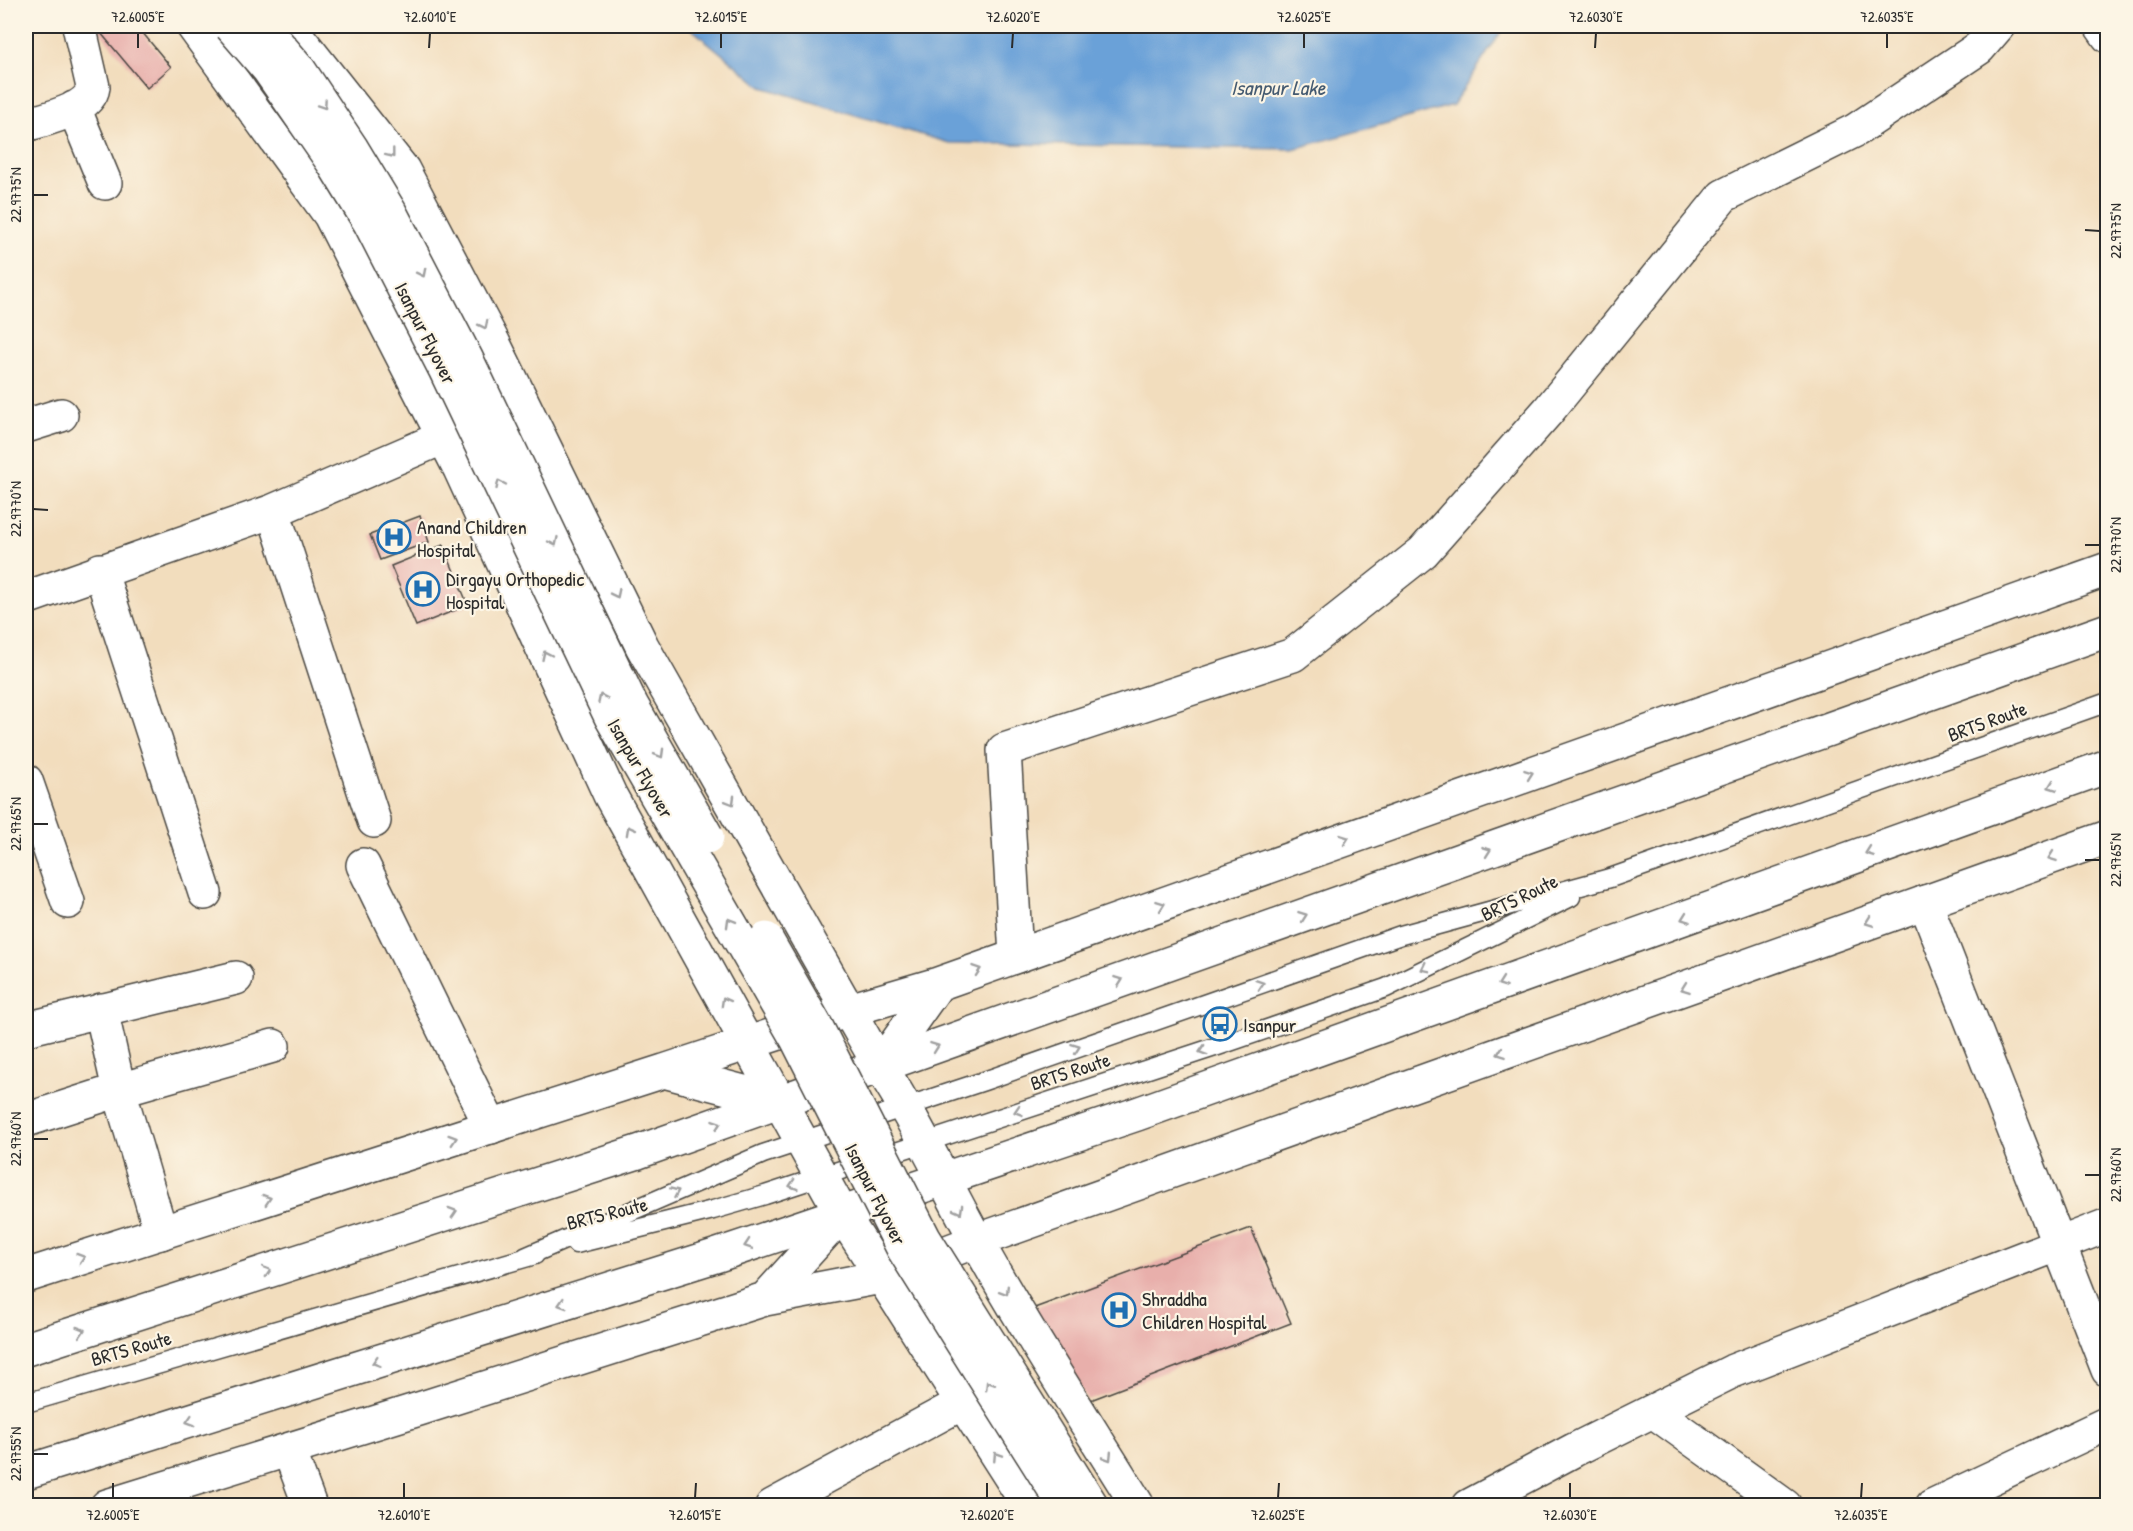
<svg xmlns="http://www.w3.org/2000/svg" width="2133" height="1531" font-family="'Patrick Hand',sans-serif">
<rect width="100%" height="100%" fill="#fcf5e5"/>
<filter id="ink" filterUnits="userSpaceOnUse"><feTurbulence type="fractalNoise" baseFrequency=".0167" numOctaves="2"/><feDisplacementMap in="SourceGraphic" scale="12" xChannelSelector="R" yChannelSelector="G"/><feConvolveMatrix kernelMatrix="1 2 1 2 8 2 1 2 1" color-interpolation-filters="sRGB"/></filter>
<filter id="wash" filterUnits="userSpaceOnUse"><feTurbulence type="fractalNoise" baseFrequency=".008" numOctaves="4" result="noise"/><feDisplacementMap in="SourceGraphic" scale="24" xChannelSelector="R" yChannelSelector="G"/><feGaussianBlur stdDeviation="1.35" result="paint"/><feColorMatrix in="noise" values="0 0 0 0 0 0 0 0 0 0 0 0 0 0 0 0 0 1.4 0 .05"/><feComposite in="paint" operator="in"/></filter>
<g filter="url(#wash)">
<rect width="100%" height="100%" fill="#f2ddbd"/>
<path fill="#6aa1d8" stroke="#4a6682" stroke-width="1.5" d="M688 26H1505L1453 105 1293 149 949 143 762 87Z"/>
<g id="blocks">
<path fill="#e8afab" d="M95 26H137L171 67 147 88Z
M420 516 429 542 380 560 370 535Z
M443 545 468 605 416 626 391 566Z
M1251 1228 1291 1323 1088 1401 1032 1309Z"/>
</g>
</g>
<g filter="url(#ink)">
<use href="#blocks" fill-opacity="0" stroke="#494641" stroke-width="1.5"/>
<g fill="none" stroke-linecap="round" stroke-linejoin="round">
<g stroke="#494641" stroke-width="21">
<path id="service" d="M576 1244 713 1210 765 1195 1218 1046 1386 988 1571 897
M525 1257 763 1154 984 1081 1401 935 1610 878 2108 702
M26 1403 535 1255"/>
</g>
<g stroke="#494641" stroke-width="36">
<path id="minor" d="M2101 26 2108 36
M74 108 105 183
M26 125C45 119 90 110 93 87L79 26
M26 426 61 415
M273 511 374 821
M100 570 205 893
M26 598 273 511 444 437
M26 781 68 902
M363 865 491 1127
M1925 902 2108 1370
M1016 956 1004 750 1293 655 1423 552 1548 411 1723 196 1856 130 1979 48 1998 26
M101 1010 119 1090 161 1233
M26 1029 236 978
M26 1120 119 1090 273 1046
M1653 1411 1785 1506
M289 1450 310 1506
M772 1506 962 1403
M1469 1506 1574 1450 1733 1371 2108 1225
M1932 1506 2108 1423"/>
</g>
<g stroke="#494641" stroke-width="36">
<path id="tertiary" d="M193 26 330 215 460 469 610 795 842 1214 1029 1506
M289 26 403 170 494 344 642 646 880 1066C924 1134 956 1208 997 1277 1042 1355 1091 1430 1138 1506
M880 1066 938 984 2108 569
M664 1071 849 1010 938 984
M26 1276 664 1071 781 1102
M765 1299 881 1277 976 1241 2108 837
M107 1506 419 1409 765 1299 842 1214"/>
</g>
<g stroke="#494641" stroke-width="36">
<path id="primary" d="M26 1349 638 1152 2108 630
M26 1472 718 1255 1137 1114 2108 766"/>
</g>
<use href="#service" stroke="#fff" stroke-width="18"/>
<use href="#minor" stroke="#fff" stroke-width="33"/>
<use href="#tertiary" stroke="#fff" stroke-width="33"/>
<use href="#primary" stroke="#fff" stroke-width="33"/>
<g stroke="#494641" stroke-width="36" stroke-linecap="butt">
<path id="primary-bridge" d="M231 26 269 70 332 161 370 223 445 369 611 717 797 1039 904 1250 1065 1506
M262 26 298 68 352 149 390 212 466 358 632 706 707 837
M766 939 817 1028 924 1238 1092 1506"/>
</g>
<use href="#primary-bridge" stroke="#fff" stroke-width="33"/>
</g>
<defs><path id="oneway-chevron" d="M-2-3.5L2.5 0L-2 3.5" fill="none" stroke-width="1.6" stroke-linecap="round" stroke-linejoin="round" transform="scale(1.5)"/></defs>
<g stroke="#a0a0a0">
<use href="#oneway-chevron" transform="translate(323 105) rotate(56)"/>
<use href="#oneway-chevron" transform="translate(391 154) rotate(52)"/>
<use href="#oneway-chevron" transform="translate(422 273) rotate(63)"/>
<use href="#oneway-chevron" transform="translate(484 325) rotate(63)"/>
<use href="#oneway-chevron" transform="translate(500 484) rotate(-115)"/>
<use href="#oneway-chevron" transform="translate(554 542) rotate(65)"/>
<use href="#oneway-chevron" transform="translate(616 594) rotate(64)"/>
<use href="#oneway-chevron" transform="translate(546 655) rotate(-115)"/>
<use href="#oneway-chevron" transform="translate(602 698) rotate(-115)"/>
<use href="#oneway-chevron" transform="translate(660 754) rotate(60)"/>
<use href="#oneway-chevron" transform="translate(1529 774) rotate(-20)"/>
<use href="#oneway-chevron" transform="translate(2052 786) rotate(160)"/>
<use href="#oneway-chevron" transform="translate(731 801) rotate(60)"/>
<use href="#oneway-chevron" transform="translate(630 830) rotate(-119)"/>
<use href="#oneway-chevron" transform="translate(1345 839) rotate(-20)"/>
<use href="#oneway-chevron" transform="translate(1487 851) rotate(-20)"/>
<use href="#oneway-chevron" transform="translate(1869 852) rotate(160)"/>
<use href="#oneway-chevron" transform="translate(2052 857) rotate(160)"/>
<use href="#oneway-chevron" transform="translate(1161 905) rotate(-20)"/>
<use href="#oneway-chevron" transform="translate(1303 916) rotate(-20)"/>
<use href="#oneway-chevron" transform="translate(1685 918) rotate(160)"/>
<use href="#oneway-chevron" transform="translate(730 922) rotate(-120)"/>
<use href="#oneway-chevron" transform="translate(1869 922) rotate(160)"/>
<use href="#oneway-chevron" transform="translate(1425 968) rotate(154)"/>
<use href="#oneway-chevron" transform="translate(977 970) rotate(-19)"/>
<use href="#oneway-chevron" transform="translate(1119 981) rotate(-20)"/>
<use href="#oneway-chevron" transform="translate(1502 983) rotate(160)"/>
<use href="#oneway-chevron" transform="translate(1260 984) rotate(-19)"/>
<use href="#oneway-chevron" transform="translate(1685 988) rotate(160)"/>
<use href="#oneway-chevron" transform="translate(725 1001) rotate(-119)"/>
<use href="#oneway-chevron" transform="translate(935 1047) rotate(-20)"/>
<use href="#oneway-chevron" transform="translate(1076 1048) rotate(-20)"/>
<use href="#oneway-chevron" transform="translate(1203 1051) rotate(162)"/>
<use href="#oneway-chevron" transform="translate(1501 1053) rotate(160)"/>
<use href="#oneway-chevron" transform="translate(1018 1111) rotate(162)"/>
<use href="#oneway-chevron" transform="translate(717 1124) rotate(-19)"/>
<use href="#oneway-chevron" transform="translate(453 1139) rotate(-18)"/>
<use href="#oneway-chevron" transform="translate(793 1185) rotate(162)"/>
<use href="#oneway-chevron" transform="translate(675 1192) rotate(-24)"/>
<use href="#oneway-chevron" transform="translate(267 1199) rotate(-18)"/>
<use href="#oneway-chevron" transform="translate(959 1210) rotate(61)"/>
<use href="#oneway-chevron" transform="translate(453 1212) rotate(-18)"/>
<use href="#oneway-chevron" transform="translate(748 1245) rotate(161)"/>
<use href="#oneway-chevron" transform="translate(81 1258) rotate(-18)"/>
<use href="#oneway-chevron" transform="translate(267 1271) rotate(-18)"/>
<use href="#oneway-chevron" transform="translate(1005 1291) rotate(58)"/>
<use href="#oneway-chevron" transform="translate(562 1304) rotate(163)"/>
<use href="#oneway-chevron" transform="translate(81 1331) rotate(-18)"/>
<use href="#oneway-chevron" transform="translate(376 1362) rotate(163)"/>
<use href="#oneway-chevron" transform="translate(989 1385) rotate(-122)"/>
<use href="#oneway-chevron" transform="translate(190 1421) rotate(163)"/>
<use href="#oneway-chevron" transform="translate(997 1456) rotate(-123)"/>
<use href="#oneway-chevron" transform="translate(1108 1457) rotate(58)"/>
</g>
</g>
<path fill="none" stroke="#2b2b2b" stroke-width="2" d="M138 48V33M429 48 430 33M721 48V33M1012 48 1013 33M1304 48V33M1595 48 1596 33M1887 48V33M33 195H48M2085 230 2100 231M33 509 48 510M2085 545H2100M33 824H48M2085 860H2100M33 1139H48M2085 1175H2100M33 1454H48M113 1498V1483M404 1498V1483M695 1498 696 1483M987 1498V1483M1278 1498 1279 1483M1570 1498V1483M1861 1498 1862 1483"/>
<defs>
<g id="hospital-ring" transform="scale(1.725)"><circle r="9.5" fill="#fcf5e5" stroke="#1f6fb2" stroke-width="1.5"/><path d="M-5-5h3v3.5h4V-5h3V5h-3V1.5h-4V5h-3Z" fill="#1f6fb2"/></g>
<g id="bus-ring" transform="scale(1.725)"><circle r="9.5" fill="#fcf5e5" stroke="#1f6fb2" stroke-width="1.5"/><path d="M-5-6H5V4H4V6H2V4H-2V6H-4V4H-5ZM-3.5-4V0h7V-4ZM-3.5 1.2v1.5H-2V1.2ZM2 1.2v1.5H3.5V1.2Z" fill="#1f6fb2"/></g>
</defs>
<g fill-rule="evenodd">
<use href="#hospital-ring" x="394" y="537"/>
<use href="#hospital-ring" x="423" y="589"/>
<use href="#bus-ring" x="1220" y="1024"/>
<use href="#hospital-ring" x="1119" y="1310"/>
</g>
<g text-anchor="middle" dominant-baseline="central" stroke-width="4.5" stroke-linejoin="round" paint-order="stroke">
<g font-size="20" fill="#2b2b2b" stroke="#fcf5e5">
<text transform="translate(426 333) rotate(63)">Isanpur Flyover</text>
<text transform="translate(1987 721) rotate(-20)">BRTS Route</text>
<text transform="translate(641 768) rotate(60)">Isanpur Flyover</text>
<text transform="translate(1519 897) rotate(-26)">BRTS Route</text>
<text transform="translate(1070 1071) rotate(-18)">BRTS Route</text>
<text transform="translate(876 1194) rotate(63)">Isanpur Flyover</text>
<text transform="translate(607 1213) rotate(-14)">BRTS Route</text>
<text transform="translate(131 1348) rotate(-16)">BRTS Route</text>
</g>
<g font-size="20" fill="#2b2b2b" stroke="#fcf5e5" text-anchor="start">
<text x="417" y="526">Anand Children<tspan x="417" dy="23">Hospital</tspan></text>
<text x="446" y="578">Dirgayu Orthopedic<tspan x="446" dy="23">Hospital</tspan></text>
<text x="1243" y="1024">Isanpur</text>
<text x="1142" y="1298">Shraddha<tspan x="1142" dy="23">Children Hospital</tspan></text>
</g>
<g font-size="21" font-style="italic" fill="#445a70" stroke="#fcf5e5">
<text x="1278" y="87">Isanpur Lake</text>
</g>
</g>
<rect width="2133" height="1531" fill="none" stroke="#fcf5e5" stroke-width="66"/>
<rect x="33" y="33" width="2067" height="1465" fill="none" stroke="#2b2b2b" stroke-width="2"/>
<g font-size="15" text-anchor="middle" fill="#2b2b2b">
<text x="138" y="22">72.6005°E</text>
<text x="430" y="22">72.6010°E</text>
<text x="721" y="22">72.6015°E</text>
<text x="1013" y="22">72.6020°E</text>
<text x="1304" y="22">72.6025°E</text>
<text x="1596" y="22">72.6030°E</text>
<text x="1887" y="22">72.6035°E</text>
<text transform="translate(16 195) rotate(-90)" y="5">22.9775°N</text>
<text transform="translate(2116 231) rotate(-90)" y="5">22.9775°N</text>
<text transform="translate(16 509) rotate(-90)" y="5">22.9770°N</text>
<text transform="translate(2116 545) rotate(-90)" y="5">22.9770°N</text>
<text transform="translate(16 824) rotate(-90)" y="5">22.9765°N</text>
<text transform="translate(2116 860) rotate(-90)" y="5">22.9765°N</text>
<text transform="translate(16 1139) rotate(-90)" y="5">22.9760°N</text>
<text transform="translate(2116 1175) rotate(-90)" y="5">22.9760°N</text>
<text transform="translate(16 1454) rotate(-90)" y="5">22.9755°N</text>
<text x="113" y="1520">72.6005°E</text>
<text x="404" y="1520">72.6010°E</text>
<text x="695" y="1520">72.6015°E</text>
<text x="987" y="1520">72.6020°E</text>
<text x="1278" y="1520">72.6025°E</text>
<text x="1570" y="1520">72.6030°E</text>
<text x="1861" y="1520">72.6035°E</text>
</g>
</svg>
